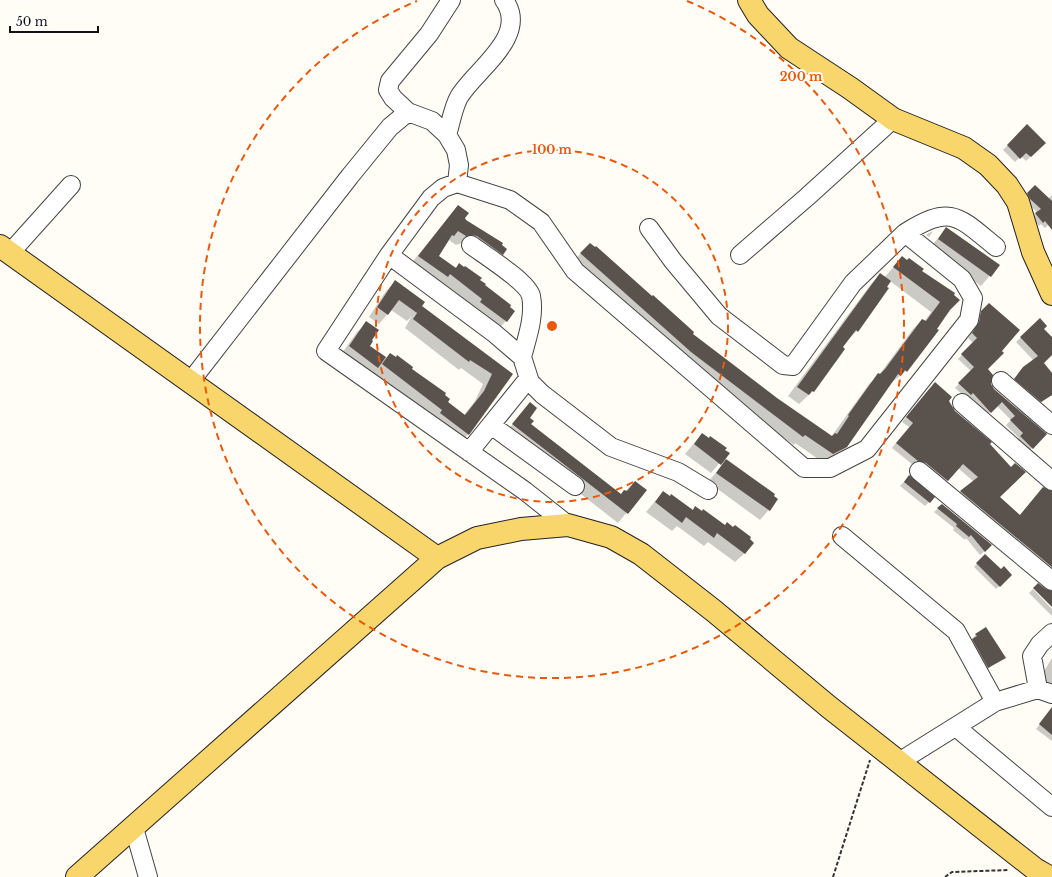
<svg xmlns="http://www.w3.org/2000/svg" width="1052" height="877" font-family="'Libre Baskerville',serif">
<rect width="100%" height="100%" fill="#fffdf5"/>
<path fill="#0003" d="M1027 126 1044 143 1026 161 1021 156 1015 162 1003 150Z
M1035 187 1048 199 1052 195V221L1045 228 1041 224 1039 226 1032 217 1037 212 1027 203 1024 198Z
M458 206 464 218 502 254 493 263 467 245 462 243 456 245 449 240 438 256 455 268 459 265 479 280 506 321 497 330 409 266Z
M946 228 999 265 981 286 930 248Z
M933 231 929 237 926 235 927 234Z
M581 253 691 334 776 399 831 437 869 384 879 375 913 329 922 320 924 322 931 312 890 281 886 287 888 288 857 331 847 340 813 391 799 404 788 396 871 284 880 275 884 278 902 257 921 272 949 310 906 371 890 384 847 447 837 456 824 463 795 443 794 445 767 426 572 263Z
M395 282 417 313 422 307 512 374 469 434 459 443 340 356 357 332 367 323 370 340 369 346 386 358 390 354 464 415 475 401 483 384 461 368 459 370 405 328 412 316 407 321 391 310 379 324 369 317 386 291Z
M985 308 986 369 990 384 993 390 1046 434 1028 452 1016 441 1019 438 1006 425 1011 420 997 406 986 416 955 388 971 371 958 359 973 343 968 338 975 327 977 317Z
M1040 320 1043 329 1052 339V354L1042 363 1052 373V395L1036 406 1011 384 1019 373 1034 361 1016 342Z
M930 388 948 401 954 412 989 444 998 497 1019 516 1043 488 1052 492V576L956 496 974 482 958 468 943 485 913 465 892 448 909 427 902 422Z
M530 404V424L621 495 635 482 645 490 618 523 504 434Z
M702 434 728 453 711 473 685 454Z
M726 461 777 500 760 520 708 482Z
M909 476 929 502 925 506 900 486Z
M663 492 692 511 695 507 724 526 745 553 735 562 708 542 704 546 677 526 672 531 646 512Z
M942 505 987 549 980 555 966 538 965 540 953 530 954 528 934 512Z
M985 555 1001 571 1011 575 996 589 974 567Z
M1033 589 1052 609V616L1029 593Z
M976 634 999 660 984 672 969 644Z
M1052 658V688L1043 683 1041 676Z
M1052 708V741L1036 729Z"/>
<path fill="#5a524d" d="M1027 124 1046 143 1031 157 1026 153 1020 159 1007 145Z
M1035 185 1052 201V230L1045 221 1043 223 1035 213 1041 209 1030 199 1027 193Z
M458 205 469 213 465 218 466 220 503 243 502 245 507 249 503 255 477 236 472 235 466 236 458 231 454 236 452 235 439 256 456 268 459 263 464 267 465 266 482 278 480 280 486 284 485 285 511 305 510 307 515 311 507 322 480 302 482 299 450 274 448 277 418 256Z
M946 227 1000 265 991 277 938 239Z
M590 243 595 247 596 246 652 296 653 295 694 332 693 334 777 398 832 436 835 433 837 434 849 416 848 415 878 373 880 374 885 369 922 319 926 321 940 302 893 267 902 256 907 260 909 258 924 269 922 271 955 293 954 295 960 300 950 310 937 329 939 330 907 372 905 370 901 376 898 374 847 447 833 454 805 435 803 437 691 352 580 253Z
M880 273 891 281 887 287 889 288 858 332 856 330 843 347 845 349 814 392 812 391 809 395 797 387Z
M395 280 425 302 417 313 399 300 388 315 377 307Z
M989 303 1020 330 1002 351 1004 353 988 369 993 375 991 384 994 389 1047 434 1033 449 1020 436 1023 433 1010 420 1015 416 1002 402 991 413 973 393 971 395 958 383 974 367 961 354 977 338 972 333 979 322 981 311Z
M422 306 513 374 469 435 440 413 442 410 382 364 390 353 396 357 397 355 413 367 412 369 446 393 445 395 450 399 448 402 465 415 484 391 492 374 470 360 469 362 413 319Z
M1040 318 1047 326 1044 329 1052 337V355L1044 363 1052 373V395L1041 402 1014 379 1023 367 1038 356 1020 337Z
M366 321 379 330 372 340 373 341 370 346 386 357 378 368 349 346Z
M935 382 952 397 949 401 955 411 992 442 990 444 1011 467 1015 463 1026 472 1000 497 1020 515 1043 487 1052 491V567L960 491 978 477 963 464 948 481 926 463 918 461 896 443 913 423 906 417Z
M530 402 537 408 530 418 534 421 531 424 621 494 624 490 627 491 635 481 647 490 628 514 512 424Z
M702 433 709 438 710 436 727 448 725 450 730 453 721 465 694 444Z
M726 459 775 494 774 496 778 499 770 511 716 473Z
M909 475 935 497 930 503 904 482Z
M663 491 670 496 671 494 693 510 695 506 702 511 703 509 725 525 727 522 733 527 735 525 751 537 750 539 754 543 745 554 717 533 714 538 686 517 682 523 655 502Z
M942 504 992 545 985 552 971 535 969 537 956 526 957 524 937 508Z
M985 554 1001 569 1004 566 1012 575 1000 587 976 563Z
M1038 583 1046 589 1052 591V607L1033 588Z
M986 627 1006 658 988 668 972 639 977 636 975 634Z
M1052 707V735L1039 724Z"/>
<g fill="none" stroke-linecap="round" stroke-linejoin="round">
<g stroke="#444" stroke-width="20">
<path id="minor" d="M408 112 393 98 388 90 390 81 429 34 451 0
M447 135C451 122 453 108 459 97 475 70 530 36 504 0
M905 233C951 204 958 216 996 247
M471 245C483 254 528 282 531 296 535 316 527 338 522 357
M10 253 71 185
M389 255 494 333 522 357 530 382 542 394 611 447 678 472 708 490
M740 255 807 197 893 119
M1001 381 1052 425
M190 382 350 176 390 127 408 112 432 121 447 135 456 150 459 165 457 183
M962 403 1052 481
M491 425 575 486
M469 452 528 379
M919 471 1052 581
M568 525 525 491 326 351 389 255 431 198 443 188 457 183 510 200 541 222 575 271 804 468H830L867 449 969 320 973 298 962 279 905 233 853 283 793 366 783 365 719 316 673 261 649 228
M842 536 956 631 995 702
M1038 689 1032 656 1040 644 1052 633
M956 727 1052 807
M899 762 995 702 1038 689 1052 694
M134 828 148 877"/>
</g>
<g stroke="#222" stroke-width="24">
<path id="major" d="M749 0 758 15 789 48 850 88 893 119 964 148 988 165 1007 185 1018 202 1033 252 1052 294
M0 246 437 558
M77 877 437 558 477 538 521 529 568 525 611 537 641 554 714 611 829 707 1035 869 1049 877"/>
</g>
<path stroke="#333" stroke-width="2" stroke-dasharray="4 2" stroke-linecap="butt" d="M833 877 870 760
M945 877 952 872 1008 870"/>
<use href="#minor" stroke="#fff" stroke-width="18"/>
<use href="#major" stroke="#f9d66b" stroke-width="22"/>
</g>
<g fill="none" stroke="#e8590c" stroke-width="2" stroke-dasharray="7 5">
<circle cx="552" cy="326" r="176"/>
<path d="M687 1A352 352 0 1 1 417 1"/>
</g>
<circle cx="552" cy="326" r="6" fill="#e8590c" stroke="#fff" stroke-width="2"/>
<g font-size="12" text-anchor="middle" font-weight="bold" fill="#e8590c" stroke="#fff" stroke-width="4" stroke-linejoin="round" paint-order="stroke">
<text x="801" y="81">200 m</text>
<text x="552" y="154">100 m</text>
</g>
<path d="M10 26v6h88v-6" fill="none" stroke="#111111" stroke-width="2"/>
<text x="16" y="26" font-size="12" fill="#111111" stroke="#ffffff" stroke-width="3" paint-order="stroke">50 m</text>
</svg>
